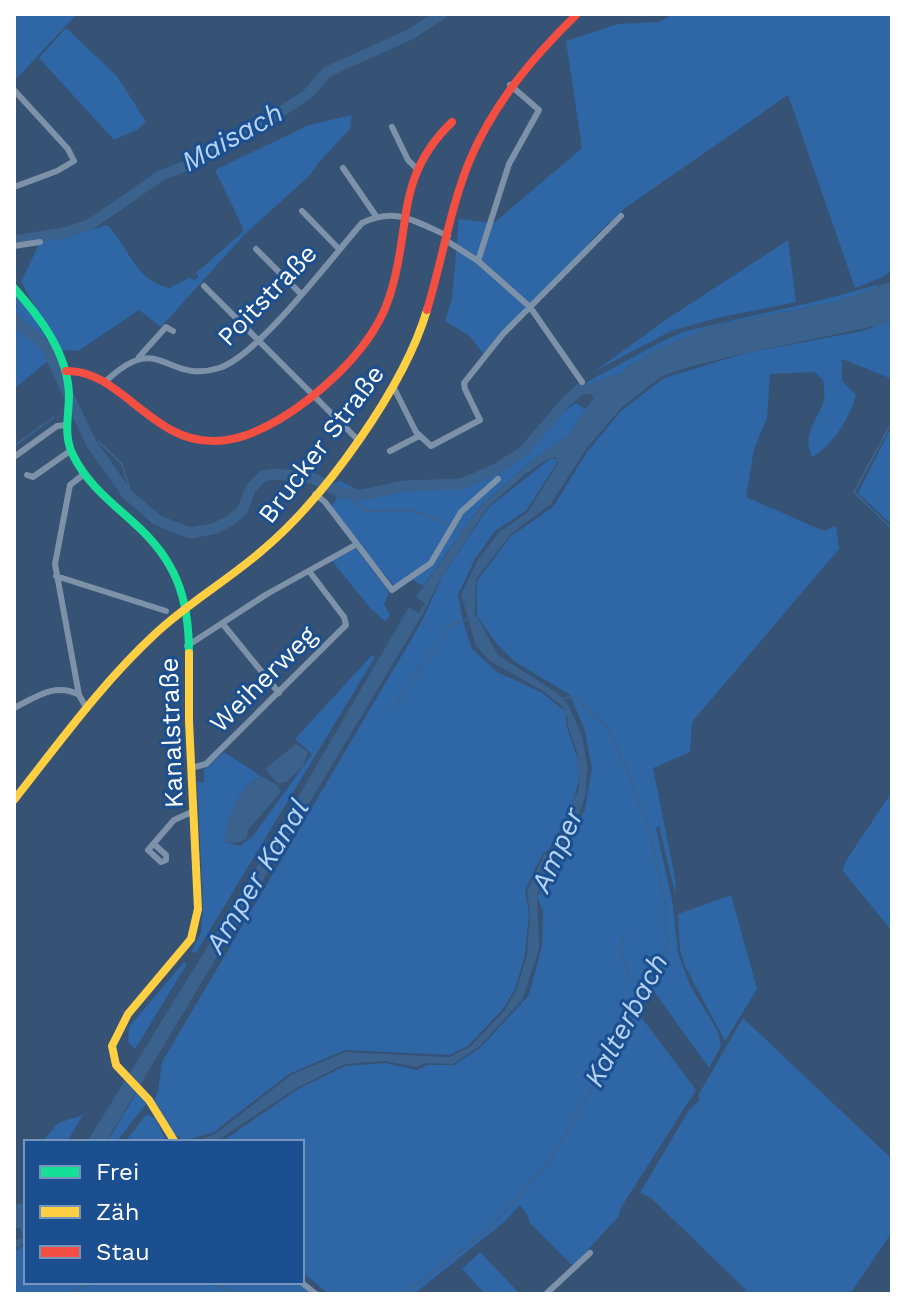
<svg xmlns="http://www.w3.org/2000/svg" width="906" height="1308" font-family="'Work Sans',sans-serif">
<rect width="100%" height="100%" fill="#365274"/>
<path fill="#2f66a5" d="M14 14H77L15 80 14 79Z
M673 14H892V269L883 277 855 288 788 95 625 208 596 235 563 274 484 355 470 336 445 321 452 299 459 219 494 223 582 148 566 41 618 24 659 22Z
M66 28 117 76 146 122 138 129 114 140 39 58Z
M352 115 350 129 320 161 309 176 244 235 161 327 139 310 78 351 60 350 21 282 40 242 69 237 107 225C129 246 133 279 169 288L189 278 194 280 199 277 196 273 243 232 242 226 215 170 309 125Z
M788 240 796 302 717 318 671 331 595 371 664 321Z
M876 285 879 288 839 301 713 326 636 361 621 373 586 385 587 382 663 341 686 331 826 299Z
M14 294 33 316 55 355 14 389Z
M892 321V379L842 359V381L856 395C850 417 833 446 812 457 801 433 818 421 824 400 825 395 824 386 823 380L815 372 770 374 767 418 754 449 746 497 824 531 836 526 839 549 692 722 690 752 653 768 676 883 675 893 659 826 656 828 673 905 678 953 690 985 718 1032 721 1046 709 1068 650 986 636 1010 696 1090 622 1206 618 1217 573 1266 530 1223 528 1216 520 1205 503 1223 414 1294H329L302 1272V1142H221L298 1089 345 1066 385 1063 417 1070 427 1065H454L480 1048 529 995 542 946 543 911 537 897 585 809 592 768 584 728 570 695 514 661 497 644 477 616V581L511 536 553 507 587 452 622 410 664 378 746 353 862 331Z
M575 403 586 409 569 435 536 457 480 506 423 586 408 577 394 586 329 508 337 499 330 489 333 483 340 481 362 492 403 482 457 481 513 455Z
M892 426V525L858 493Z
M551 458 556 459 557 463 526 511 495 531 475 559 458 595 463 622 472 649 497 672 541 692 566 712C564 729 572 738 576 754 586 789 564 820 549 850L543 853 525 890 529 913 525 955 515 989 503 1009 468 1046 449 1055 345 1050 289 1074 214 1132 184 1141 173 1133 154 1100 158 1092 162 1062 422 621 442 577 488 508Z
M356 548 389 592 384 604 390 616 385 621 371 609 332 561Z
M372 655 375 657 196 953 191 952 201 933 203 906 197 781 204 783V770L224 752 261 776C238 787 227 820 225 842L240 846 253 836 312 754 295 739Z
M892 792V931L842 870 847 859Z
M731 895 757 989 725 1041 685 966 680 950 678 914Z
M184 962 187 964 135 1049 128 1042 129 1027Z
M743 1018 892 1159V1232L850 1294H743L746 1290 650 1197 640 1193 689 1110 699 1101V1094Z
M137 1092 147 1103 116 1142H107Z
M83 1115 67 1142H42L58 1123Z
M146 1115 155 1118 167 1142H125Z
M20 1248H26V1282H296L312 1294H14V1250Z
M480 1252 520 1294H485L462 1269Z"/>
<path fill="#3b618d" d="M892 281V321L885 324 746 353 692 366 662 376 621 408 587 448 550 505 512 533 476 579 475 613 498 655 557 693 567 702 582 736 587 764 586 794 579 815 537 894 539 949 522 1000 479 1047 453 1064 425 1063 417 1067 384 1061 345 1064 295 1089 215 1142H196L215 1134 291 1075 345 1052 449 1057 470 1047 505 1010 516 991 527 955 530 913 527 891 544 855 551 850 579 789 577 752 567 724 568 718 562 706 543 691 490 661 476 646 461 594 478 560 498 533 527 513 558 463 556 458 551 457 524 475 486 509 440 580 422 615 106 1142H87L269 847 409 607 419 613 425 603 416 597 480 506 536 457 569 435 594 397 586 390V385L621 373 636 361 661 347 713 326 839 301Z
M296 744 308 752 303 766 286 782 277 783 265 769Z
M261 776 277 785 281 792 248 830 247 838 241 842 225 843C225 821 239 787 261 776Z
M26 1202V1241L14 1249V1241L23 1237 20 1228H14V1205Z"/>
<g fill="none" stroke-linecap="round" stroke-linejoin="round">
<path stroke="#3b618d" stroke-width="2" d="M892 422 854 492 892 529
M91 443 99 442 122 464 133 500
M14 446 54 417
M342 493 366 511 411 510 463 530
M394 708 450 626 467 619
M625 934 620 952 630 980
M20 1246 26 1254
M207 1282 241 1294
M70 1294 94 1282
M404 1294 485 1233 548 1164 622 1037 667 949 665 902 651 836 632 781 608 728 574 697 564 698"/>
<path stroke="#3b618d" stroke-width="11" d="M14 241 69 232 91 224 160 176 200 160 267 121 308 94 327 72 411 34 442 14
M14 319 46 347 91 443 127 494 157 520 190 533 213 529 230 521 242 511 251 488 263 476 275 474 312 478 342 493 362 495 405 486 461 484 495 470 524 451 565 403 580 389 600 388"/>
<path stroke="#7d92a8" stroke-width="6" d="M14 90 68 149 74 161 57 171 14 187
M392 127 408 160 417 169
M343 168 376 216
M302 211 339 249
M14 246 40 242
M256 249 301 294
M478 261 509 164 539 110 510 85
M204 286 356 438
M139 357 166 327 173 331
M106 381C161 329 165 385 219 368 258 356 332 257 362 223 396 206 416 222 448 236
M582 382 530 307 621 216
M393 386 416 432 431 446 480 420 465 389 464 383 503 334 530 307 478 261 447 241
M390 451 419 436
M14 457 57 426 66 425
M27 475 33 477 70 451
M83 475 70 485 55 564 79 695 87 709
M315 494 325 502 392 590 431 563 461 512 498 479
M56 576 166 611
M222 623 279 693
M187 646 267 594 357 544
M14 708C36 697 56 682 79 695
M191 768 206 764 346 625 344 617 309 571
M154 844 166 855V860L161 862 148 850 174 820 194 811
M301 1282 316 1294
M546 1294 590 1253"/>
<path stroke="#16e098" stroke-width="8" d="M14 288C40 317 68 354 69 395 69 415 63 436 73 455 87 484 111 502 134 523 176 560 189 598 189 653"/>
<path stroke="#ffcf43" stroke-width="8" d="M14 800C59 743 102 683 155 634 189 602 230 579 265 548 326 496 404 387 427 310
M175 1142 149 1100 116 1065 112 1046 128 1014 191 939 198 909 189 721V653"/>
<path stroke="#f24e42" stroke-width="8" d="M427 310C442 261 450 209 469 162 493 104 533 57 577 14
M66 371C120 369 152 444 216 441 249 440 283 419 309 399 343 372 377 338 390 295 412 227 394 178 452 122"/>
</g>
<g text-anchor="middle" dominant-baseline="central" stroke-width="6" stroke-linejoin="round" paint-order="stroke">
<g font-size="26" fill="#fff" stroke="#1b4f8f">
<text transform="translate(267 295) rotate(-46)">Poitstraße</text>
<text transform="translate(321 444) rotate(-53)">Brucker Straße</text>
<text transform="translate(263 679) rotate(-45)">Weiherweg</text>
<text transform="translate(171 733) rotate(-92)">Kanalstraße</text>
</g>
<g font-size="28" font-style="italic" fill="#b5d3f5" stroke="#1b4f8f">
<text transform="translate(232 137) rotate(-29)">Maisach</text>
<text transform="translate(557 850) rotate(-66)">Amper</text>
<text transform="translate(257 876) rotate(-59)">Amper Kanal</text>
<text transform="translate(626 1020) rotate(-62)">Kalterbach</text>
</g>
</g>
<rect width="906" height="1308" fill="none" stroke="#ffffff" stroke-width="32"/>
<rect x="24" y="1140" width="280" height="144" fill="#1b4f8f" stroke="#7695bc" stroke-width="2"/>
<rect x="40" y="1166" width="40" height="12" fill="#16e098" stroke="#7695bc" stroke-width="2"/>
<text x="96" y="1180" font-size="24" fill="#ffffff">Frei</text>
<rect x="40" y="1206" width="40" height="12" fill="#ffcf43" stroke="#7695bc" stroke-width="2"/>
<text x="96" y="1220" font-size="24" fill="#ffffff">Zäh</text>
<rect x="40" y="1246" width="40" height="12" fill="#f24e42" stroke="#7695bc" stroke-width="2"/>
<text x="96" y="1260" font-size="24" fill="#ffffff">Stau</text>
</svg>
